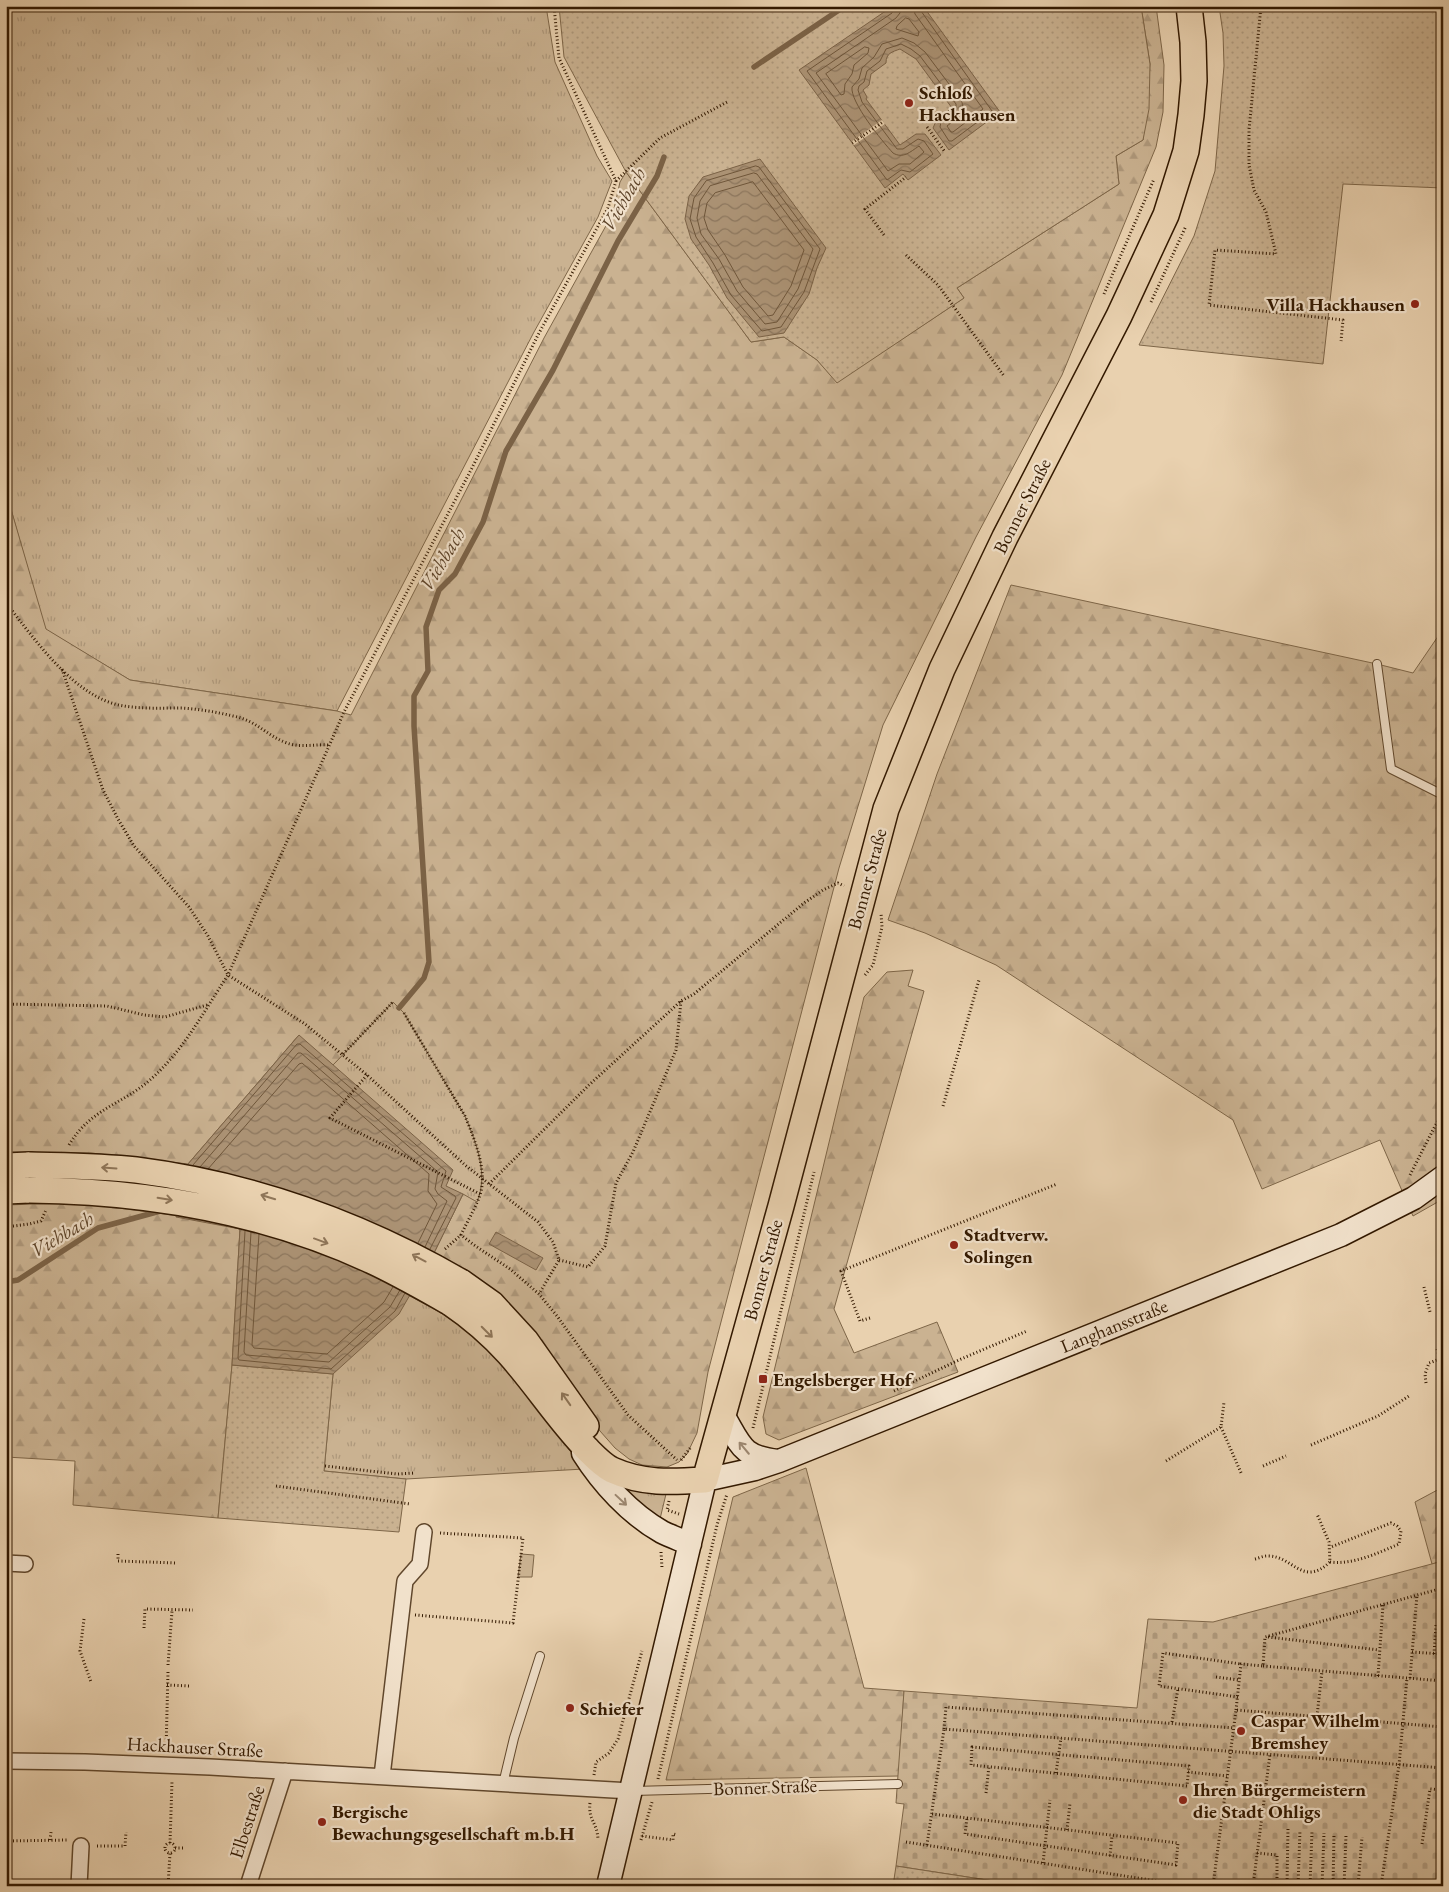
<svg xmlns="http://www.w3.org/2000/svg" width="1449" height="1892" font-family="'EB Garamond',serif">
<defs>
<pattern id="grass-tufts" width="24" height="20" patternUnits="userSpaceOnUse" patternTransform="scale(1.25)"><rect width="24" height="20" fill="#cab291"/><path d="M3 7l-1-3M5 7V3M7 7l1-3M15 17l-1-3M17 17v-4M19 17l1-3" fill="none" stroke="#ae987b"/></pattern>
<pattern id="forest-firs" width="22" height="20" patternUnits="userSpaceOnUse" patternTransform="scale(1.25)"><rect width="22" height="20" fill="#cab291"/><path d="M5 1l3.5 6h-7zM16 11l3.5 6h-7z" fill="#ae987b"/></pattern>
<pattern id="cemetery-stones" width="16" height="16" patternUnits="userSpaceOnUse" patternTransform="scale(1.25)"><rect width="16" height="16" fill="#cab291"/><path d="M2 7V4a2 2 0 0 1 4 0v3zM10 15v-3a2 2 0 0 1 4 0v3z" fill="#ae987b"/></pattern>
<pattern id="garden-dots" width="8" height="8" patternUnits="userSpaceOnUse" patternTransform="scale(1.25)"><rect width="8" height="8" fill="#cab291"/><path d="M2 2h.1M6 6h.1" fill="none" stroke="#ae987b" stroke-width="1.8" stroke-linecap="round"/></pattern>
<pattern id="water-waves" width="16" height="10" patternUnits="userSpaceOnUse" patternTransform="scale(1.25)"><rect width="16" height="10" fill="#ab9274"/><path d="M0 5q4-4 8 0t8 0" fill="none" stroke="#8c765d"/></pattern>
</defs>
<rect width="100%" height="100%" fill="#e9d1af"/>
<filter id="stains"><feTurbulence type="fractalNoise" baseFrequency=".004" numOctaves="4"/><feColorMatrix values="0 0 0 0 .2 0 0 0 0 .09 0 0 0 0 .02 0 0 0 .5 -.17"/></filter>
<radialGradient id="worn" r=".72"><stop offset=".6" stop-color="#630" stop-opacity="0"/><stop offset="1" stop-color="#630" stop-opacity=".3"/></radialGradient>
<path fill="url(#grass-tufts)" stroke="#7e6648" d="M6 6H546L555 62 597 156 612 181 598 217 534 332 337 711 130 680 45 629 6 492Z
M393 1002 404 1013 465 1116C476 1142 489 1175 477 1202L463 1195 434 1253 299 1035 333 1065Z
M410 1296 441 1313 473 1335 502 1364 531 1400 584 1469 406 1479 324 1471 333 1374 232 1365Z
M613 1481 666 1494 660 1519Z"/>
<path fill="url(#forest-firs)" stroke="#7e6648" d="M1141 6H1156L1164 65 1163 112 1156 147 1062 375 976 537 883 725 839 868 708 1372 697 1433 687 1454 679 1462 667 1467 642 1465 629 1459 615 1448 600 1431 549 1356 476 1280 434 1253 463 1194 477 1202C489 1174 476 1142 465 1116L404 1013 393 1002 333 1065 298 1036 188 1164 91 1153 6 1152V492L46 629 130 680 337 711 351 715 544 338 613 213 620 182 626 172 751 342 784 337 817 360 837 382 964 298 957 288 1119 184 1116 156 1143 140 1150 64Z
M1011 585 1377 664 1413 673 1443 629V1199L1413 1216 1380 1140 1262 1189 1233 1120 996 965 925 933 888 920 937 774Z
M913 970 908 986 924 991 834 1309 854 1353 937 1322 958 1372 779 1440 766 1434 763 1417 864 997 887 972Z
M65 1203 102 1206 196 1218 240 1229 232 1365 218 1518 73 1505 75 1461 6 1457V1205Z
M806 1468 864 1688 904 1691 899 1776 666 1780 733 1497Z
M1443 1487V1561L1432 1564 1415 1502Z"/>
<path fill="url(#cemetery-stones)" stroke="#7e6648" d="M1443 1561V1886H1026L896 1866 904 1804 896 1803 904 1691 1137 1708 1148 1619 1213 1622Z"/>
<path fill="#cab291" stroke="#7e6648" d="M521 1554 534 1555 532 1577H518Z"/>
<path fill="url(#garden-dots)" stroke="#7e6648" d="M559 6H1141L1150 64 1149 109 1143 140 1116 156 1119 184 957 288 964 298 837 383 817 360 784 337 751 342 626 172 564 57Z
M1219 6H1443V188L1343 184 1323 364 1139 345 1194 236 1215 171 1224 66 1223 33Z
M232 1365 333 1374 324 1471 406 1479 399 1532 218 1518Z
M896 1866 1026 1886H893Z"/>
<path fill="url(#water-waves)" stroke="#7b6246" d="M893 6H923L1000 112 949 150 933 128 937 119 952 108 916 59 900 49C892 52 886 53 886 63L871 74 869 85 863 90 867 97 866 99 900 145 916 134H925L941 155 908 180 903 174 885 188 799 70Z
M760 159 826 248 817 268 809 294 784 333 759 337 727 298 709 265 691 239 685 219 689 196 703 177Z
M299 1035 453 1170 446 1186 463 1194 434 1253 399 1314 333 1374 232 1365 240 1229 176 1217 188 1164Z
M496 1232 543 1258 536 1270 489 1244Z"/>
<path fill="#e9d1af" d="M882 120 885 124 854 145 851 142Z"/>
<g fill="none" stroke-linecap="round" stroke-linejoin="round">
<path stroke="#6f563a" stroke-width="1" d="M895 6 892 13 807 71 887 180 901 170 910 172 933 154 924 141 918 139 903 149H897L862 102 858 90 859 86 864 82 867 71 880 61 886 49 901 44 911 49 920 56 956 104V111L941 122 940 127 949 141H952L992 111 921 11 920 6
M901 6 900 13 896 18 816 73 888 171 899 164H910L924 152 919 146C910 152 903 159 893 153 882 141 850 102 852 87L859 79 862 68 874 57 882 44 902 38 914 43 925 52 961 100C967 113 957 118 947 126L951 132H953L983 109 915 14 913 6
M906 18 909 19 919 32 918 36 896 29 897 26Z
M865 47 869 48 868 53 854 65 852 74 845 84 844 94 841 95 826 74Z
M756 166 759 167 820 249 804 292 781 327 762 331 731 295 713 263 696 237 690 219 694 198 706 181Z
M754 173 757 174 813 249 798 289 777 322 765 324 737 291 719 259 701 234 697 218 700 201 710 186Z
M753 182 804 250 791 286 773 315 768 316 743 287 725 255 708 230 704 218 707 203 715 193Z
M193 1165 297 1044H300L446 1171 441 1187 455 1196 456 1198 430 1249
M200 1167 298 1053H301L438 1172 435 1189 438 1194 447 1201 425 1247
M208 1169 299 1064 302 1063 429 1174 428 1191 437 1204 418 1243
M245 1231 238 1358 239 1360 331 1369 395 1311 405 1293
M251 1232 244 1352 246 1355 329 1362 390 1307 400 1290
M259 1234 252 1345 254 1348 327 1354 384 1302 393 1287"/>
<path stroke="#7b6246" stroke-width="5.5" d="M754 67 845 6
M399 1008 424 978 429 962 414 726V696L428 671 426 627 439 590 455 574 483 522 506 451 553 370 618 241 657 176 664 157
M6 1282 18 1280 98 1228 164 1210"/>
<g stroke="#60472c" stroke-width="10">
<path id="lane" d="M1377 664 1391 769 1443 795
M503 1784 514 1738 540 1656
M633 1791 898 1784"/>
</g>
<g stroke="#60472c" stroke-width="18">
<path id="street" d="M6 1563 25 1564
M6 1761 85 1762 210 1767 631 1791
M382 1776 405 1581 420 1564 424 1532
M79 1886 81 1846
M248 1886 285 1771"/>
</g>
<g stroke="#331900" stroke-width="25">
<path id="secondary" d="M723 1415C741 1445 741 1457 778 1461
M583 1453C602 1483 630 1514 662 1532 670 1536 681 1540 690 1544
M608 1886 705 1480 755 1469 779 1461 1341 1235 1414 1198 1443 1177"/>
</g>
<g stroke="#331900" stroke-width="28">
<path id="primary" d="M6 1166 29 1165
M6 1191 29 1190
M461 1282 492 1304 526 1341 586 1426
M449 1302C471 1317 491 1334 509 1354 536 1384 558 1419 586 1448 594 1456 602 1465 612 1470 643 1484 672 1482 705 1480L781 1206 886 809 942 669 1005 537 1119 316 1166 215 1186 151 1191 115 1194 81 1193 42 1189 6"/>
</g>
<path stroke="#331900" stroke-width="3" stroke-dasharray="1 2.5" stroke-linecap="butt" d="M1261 6 1249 130V165L1254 190 1266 212 1276 254 1215 250 1209 305 1343 320 1341 341
M927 127 945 152
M852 143 883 122
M616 181 660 138 729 101
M884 235 865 209 906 177
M906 255 938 285 1004 376
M1104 294 1154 179
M1151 302 1186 226
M6 603C35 639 75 699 124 706 143 709 162 708 181 708 199 709 216 712 233 716 256 720 267 736 287 743 300 748 315 744 328 745
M62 669 103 790 118 819 134 846 189 907 208 936 228 975 305 1024 367 1075 465 1165 538 1222 553 1242 559 1260 539 1294
M865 975 873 965 882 927 881 913
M6 1004 107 1006 144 1015 165 1017 207 1005
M404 1013 465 1116C474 1138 488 1171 480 1195 475 1209 467 1222 461 1235L474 1245 510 1269 539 1294 557 1316 628 1415 677 1460
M343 1054 393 1002
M367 1075 330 1118 480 1194
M943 1106 979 980
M69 1145C91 1108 122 1105 151 1079 184 1050 204 1011 228 975L344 712 473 466 539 333 608 208 616 181 559 58 554 6
M1410 1175 1435 1126 1443 1114
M489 1184 589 1085 681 1001 694 994 804 903 823 890 838 883 844 886
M6 1227 29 1224 41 1221 46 1210
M445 1249 461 1235
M559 1260 588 1267 605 1246 616 1183 633 1152 676 1050 681 1001
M1424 1287 1430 1312
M870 1318 860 1321 841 1271 1057 1184
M1426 1383 1425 1374 1429 1363 1440 1359 1437 1349
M894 1391 961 1359 1027 1331
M1221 1427 1242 1475
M753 1428 814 1172
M1311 1445 1378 1416 1409 1396
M681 1460 691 1447
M1166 1461 1221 1427 1224 1402
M325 1466 397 1474 415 1473
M1263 1466 1286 1456
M276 1486 410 1504
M669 1501 667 1510 679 1514
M661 1552 662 1568
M118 1554V1561L176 1563
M1255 1559C1259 1558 1263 1556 1267 1556 1293 1555 1302 1588 1330 1562L1329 1542 1317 1514
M1330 1562C1353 1565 1378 1553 1399 1544L1401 1531 1397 1526 1391 1523 1331 1547
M415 1615 513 1623 523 1538 440 1533
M84 1619 80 1651 91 1682
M144 1628 145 1609 193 1610
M1268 1637 1379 1650
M1412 1652 1443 1654
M1434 1654 1436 1625H1443
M168 1665 172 1611
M1263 1666 1443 1681
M1378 1676 1383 1605
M1216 1677 1239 1680
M1410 1678 1417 1595
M1441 1681 1443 1656
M167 1685 190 1686
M1238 1697 1159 1686 1163 1653 1241 1664
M1236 1710 1241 1664 1263 1666 1265 1637 1443 1588
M1317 1716 1322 1671
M1172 1722 1178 1689
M944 1729 946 1707 1234 1728
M972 1747 1189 1766 1187 1786 971 1765Z
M166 1750 168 1672
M1188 1772 1227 1776
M1056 1773 1061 1738
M594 1775 596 1762 609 1753 618 1739 642 1651
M658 1779 717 1525 727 1494
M986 1793 989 1766
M590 1803C588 1820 597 1822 598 1839
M932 1814 967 1818
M967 1818 1178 1843 1176 1865 965 1834Z
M1067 1830 1070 1803
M642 1836 673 1840V1834L677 1835
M50 1840 51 1832
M641 1840 652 1802
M6 1841 68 1840
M906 1842 1189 1886
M165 1848a5 5 0 1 1 10 0a5 5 0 1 1-10 0Z
M170 1843 172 1781
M1422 1844 1430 1789 1443 1790
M927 1845 944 1729 1443 1768
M97 1846H125L126 1832
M175 1848H183
M1257 1853 1277 1855V1886
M1110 1856 1112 1835
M1043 1863 1050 1800
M1254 1878 1270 1754
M168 1886 170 1853
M1213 1886 1236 1710 1443 1727
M1287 1886 1288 1828
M1298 1886 1300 1830
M1310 1886 1312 1831
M1322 1886 1324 1833
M1333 1886 1334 1834
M1344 1886 1346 1835
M1358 1886 1362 1837
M1381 1886 1399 1765 1407 1678"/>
<use href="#lane" stroke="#f1e1cb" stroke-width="8"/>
<use href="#street" stroke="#f1e1cb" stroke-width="15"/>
<use href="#secondary" stroke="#f1e1cb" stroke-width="22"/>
<use href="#primary" stroke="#e9d1af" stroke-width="25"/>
<g stroke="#331900" stroke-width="28" stroke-linecap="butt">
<path id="primary-bridge" d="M29 1165C65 1166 100 1166 136 1170 253 1185 359 1223 461 1282
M29 1190C147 1191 264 1211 372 1261 398 1273 424 1288 449 1302"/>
</g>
<use href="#primary-bridge" stroke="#e9d1af" stroke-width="25"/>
</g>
<defs><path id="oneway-shaft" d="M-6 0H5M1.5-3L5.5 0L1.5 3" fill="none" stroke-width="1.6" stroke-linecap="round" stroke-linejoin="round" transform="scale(1.25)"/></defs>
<g stroke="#8e7558">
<use href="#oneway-shaft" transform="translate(109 1168) rotate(-176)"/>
<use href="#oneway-shaft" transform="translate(268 1197) rotate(-163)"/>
<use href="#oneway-shaft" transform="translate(165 1199) rotate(9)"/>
<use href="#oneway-shaft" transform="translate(321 1241) rotate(20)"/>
<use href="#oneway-shaft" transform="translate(419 1258) rotate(-152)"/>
<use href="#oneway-shaft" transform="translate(487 1332) rotate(45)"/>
<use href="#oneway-shaft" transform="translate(566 1399) rotate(-125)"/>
</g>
<g stroke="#9c8770">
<use href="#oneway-shaft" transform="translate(744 1448) rotate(-130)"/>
<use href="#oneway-shaft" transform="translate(621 1500) rotate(43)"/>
</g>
<g fill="#8f2418" stroke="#f1e1cb" stroke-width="2">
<circle cx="909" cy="103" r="5"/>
<circle cx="1415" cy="304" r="5"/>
<circle cx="954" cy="1245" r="5"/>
<rect x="758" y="1374" width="10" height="10" rx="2.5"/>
<circle cx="570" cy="1708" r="5"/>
<circle cx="1241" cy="1731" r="5"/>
<circle cx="1183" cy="1800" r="5"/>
<circle cx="322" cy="1822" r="5"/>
</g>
<g text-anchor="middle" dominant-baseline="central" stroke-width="4.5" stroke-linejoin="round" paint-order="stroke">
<g font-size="19" font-weight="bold" fill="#331900" stroke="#f1e1cb" text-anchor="start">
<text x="919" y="92">Schloß<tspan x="919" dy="22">Hackhausen</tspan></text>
<text x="1405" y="304" text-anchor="end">Villa Hackhausen</text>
<text x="964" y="1234">Stadtverw.<tspan x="964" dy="22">Solingen</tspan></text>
<text x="773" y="1379">Engelsberger Hof</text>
<text x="580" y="1708">Schiefer</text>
<text x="1251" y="1720">Caspar Wilhelm<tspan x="1251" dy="22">Bremshey</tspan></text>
<text x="1193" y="1789">Ihren Bürgermeistern<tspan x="1193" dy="22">die Stadt Ohligs</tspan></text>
<text x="332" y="1811">Bergische<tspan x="332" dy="22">Bewachungsgesellschaft m.b.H</tspan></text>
</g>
<g font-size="19" fill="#331900" stroke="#f1e1cb">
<text transform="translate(1022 506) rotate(-63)">Bonner Straße</text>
<text transform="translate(867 879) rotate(-75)">Bonner Straße</text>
<text transform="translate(763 1270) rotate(-75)">Bonner Straße</text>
<text transform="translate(1114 1326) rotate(-22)">Langhansstraße</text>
<text transform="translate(195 1747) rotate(3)">Hackhauser Straße</text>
<text transform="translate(765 1787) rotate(-2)">Bonner Straße</text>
<text transform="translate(247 1822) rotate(-72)">Elbestraße</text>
</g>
<g font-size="20" font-style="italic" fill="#5d4329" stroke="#f1e1cb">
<text transform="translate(623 199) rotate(-60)">Viehbach</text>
<text transform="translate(442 559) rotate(-59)">Viehbach</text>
<text transform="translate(62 1234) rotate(-31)">Viehbach</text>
</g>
</g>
<rect width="1449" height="1892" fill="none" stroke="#e9d1af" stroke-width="25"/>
<rect x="8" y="8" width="1434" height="1877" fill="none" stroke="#331900" stroke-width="2.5"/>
<rect x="12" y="12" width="1424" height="1867" fill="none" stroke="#331900"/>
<rect width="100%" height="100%" filter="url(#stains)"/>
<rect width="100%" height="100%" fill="url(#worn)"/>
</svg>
